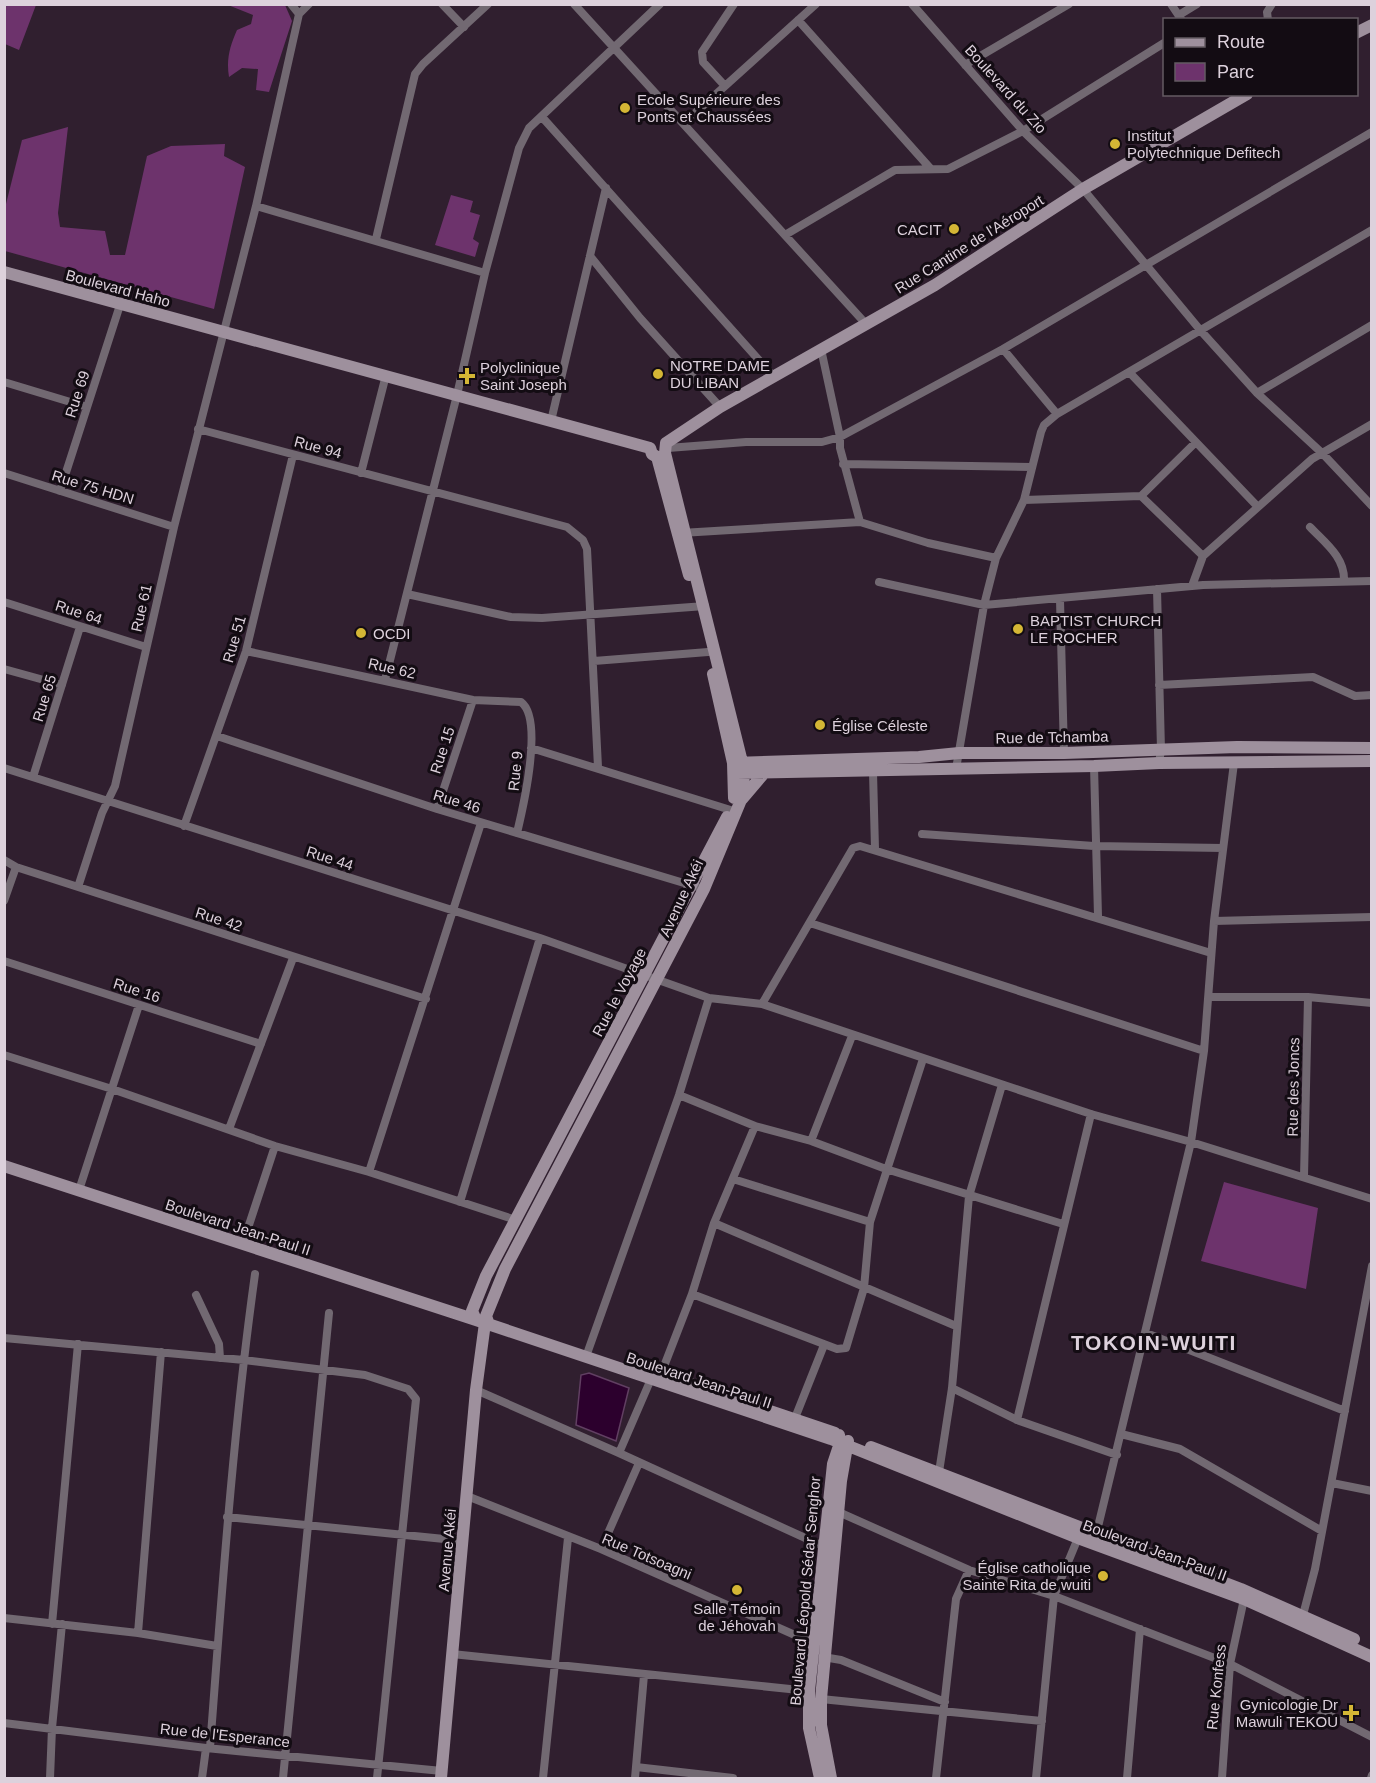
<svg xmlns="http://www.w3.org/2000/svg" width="1376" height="1783" font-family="Helvetica,sans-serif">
<rect width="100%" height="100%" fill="#301f2f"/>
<path fill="#6d336c" d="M4 5H36L19 50 5 44Z
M228 5H285L292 21 269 92 256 90 258 69 242 68 229 77C226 59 230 46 237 30L251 24 253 15Z
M68 127 58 213 60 227 105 231 110 255H125L147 156 171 146 225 144 224 156 245 167 214 309 5 251V208L22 140Z
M451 195 473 201 470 212 480 215 473 239 479 243 475 257 435 245Z
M1224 1182 1318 1208 1306 1289 1201 1261Z"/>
<path fill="#2c002d" stroke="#613f62" stroke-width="1.5" d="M589 1373 629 1388 616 1441 576 1425 581 1375Z"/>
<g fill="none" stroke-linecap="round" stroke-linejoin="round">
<path stroke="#726972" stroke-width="8" d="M291 4 299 14
M442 4 464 27
M574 4 866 324
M912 4 1023 131 1083 189 1201 331 1257 393 1323 454 1372 506
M1171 4 1181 19
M1179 15 1197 4
M798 20 930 168
M1268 20 1267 12 1272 4
M965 65 1069 4
M725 86 703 62 702 52 734 4
M542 117 774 377
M684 123 816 4
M256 206 485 273
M785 235 895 170 948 169 1023 131 1164 43
M376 239 415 74 423 64 488 4
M590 256 640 318 720 407
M821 349 840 437V448L860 522
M1003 349 1057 414
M1130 373 1258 507
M4 382 87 407
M1257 393 1372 325
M551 421 606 188
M198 429 567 527 583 540 587 549 598 767
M668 448 746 442H822L840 437 1003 349 1372 132
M843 464 1031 467
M4 473 174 527
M361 473 386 375
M60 491 120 305
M1141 496 1203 556
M1024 500 1141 496 1196 442
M1310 527C1325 543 1345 557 1344 581
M681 533 860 522 928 543 996 558
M879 582 984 605 1203 585 1372 581
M1192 586 1203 556 1312 459 1372 424
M1157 589 1161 750 1159 763
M407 594 511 617 542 618 705 606
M1060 600 1064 753
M4 602 146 647
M246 651 473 700 521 702C544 719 523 808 517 833
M594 661 708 652
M4 669 62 685
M385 680 457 395 485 273 519 148 529 128 660 4
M1159 685 1313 677 1355 696 1372 695
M217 736 437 809 704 889
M531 748 737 812
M1094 766 1098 916
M4 768 540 938 709 998 762 1004 1091 1114 1191 1142 1372 1199
M956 769 984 605 996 558 1024 500 1041 432 1044 425 1057 414 1372 230
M873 772 875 849
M33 777 80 627
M437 809 473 700
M184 826 246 651 293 455
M922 834 1094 846 1223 848
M4 860 16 867 426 999
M78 887 102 813 115 786 174 527 256 206 299 14 309 4
M4 901 16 867
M1214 921 1372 917
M810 923 1204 1051
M4 961 261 1044
M1209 997H1308L1372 1003
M762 1004 853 848 860 846 1211 953
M4 1055 112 1089 275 1146 369 1172 516 1220
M679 1095 755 1126 811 1141 886 1169 1063 1224
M229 1129 293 958
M811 1141 852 1036
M369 1172 481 823
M1304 1177 1308 997
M733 1179 870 1222
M81 1184 139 1005
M460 1202 540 938
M714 1223 956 1326
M245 1237 275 1146
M692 1294 837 1349 846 1348 864 1288 870 1222 923 1059
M196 1295 219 1344 220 1358
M1146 1333 1345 1411
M4 1338 244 1360 365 1375 408 1389 416 1399 377 1778
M588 1351 679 1095 709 998
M661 1374 692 1294 714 1223 755 1126
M952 1388 1017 1420 1117 1455
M476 1390 619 1453 651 1379
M795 1418 824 1345
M1017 1420 1091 1114
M1121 1434 1180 1449 1322 1531
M619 1453 825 1547
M939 1472 952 1388 969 1196 1002 1085
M1332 1483 1372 1491
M467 1496 601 1549 815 1644
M834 1510 969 1570 1054 1596 1230 1664 1372 1737
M227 1517 464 1541
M1096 1535 1191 1142 1204 1051 1214 921 1234 763
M601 1549 639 1463
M1303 1615 1315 1569 1372 1266
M4 1618 138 1633 217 1646
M52 1624 78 1344
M138 1633 161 1352
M452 1654 809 1691
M823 1657 841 1660 945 1702
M821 1699 1042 1721
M4 1723 206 1748 442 1771
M210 1748C222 1590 233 1432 255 1274
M636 1767 733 1778
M50 1778 52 1728 62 1624
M202 1778 206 1748
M283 1778 329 1313
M543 1778 568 1538
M635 1778 644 1675
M936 1778 956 1599 969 1570
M1036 1778 1054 1596 1078 1538
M1127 1778 1140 1629
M1222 1778 1230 1664 1244 1599
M1371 1778 1372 1775"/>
<path stroke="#9e909d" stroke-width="12" d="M1356 33 1372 25
M4 272 650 448 652 454 657 457
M666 443 720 407 935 285 1083 189 1247 94
M657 457 689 575
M713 674 733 763 734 798
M734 763 919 757 959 753H1064L1237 747 1372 748
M737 773 1094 766 1159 763 1372 761
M742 799 765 772
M4 1166 476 1320 831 1439 1078 1538 1244 1599 1372 1657
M476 1320 472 1311 486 1276 727 817
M489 1325 486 1316 505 1269 704 889 741 800 744 776 742 762 665 453 666 443
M661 1374 835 1433
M871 1447 1241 1589 1354 1639
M441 1778 476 1390 485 1323
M820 1778 809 1728V1691L833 1464 840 1443 839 1435
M831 1778 821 1725V1699L841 1481 848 1441"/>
</g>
<g fill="#d4b635" stroke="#130c13" stroke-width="2">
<circle cx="625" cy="108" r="6"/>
<circle cx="1115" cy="144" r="6"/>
<circle cx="954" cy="229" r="6"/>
<circle cx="658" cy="374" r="6"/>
<path d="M464 367h6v6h6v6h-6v6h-6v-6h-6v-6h6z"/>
<circle cx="1018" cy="629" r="6"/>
<circle cx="361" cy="633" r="6"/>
<circle cx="820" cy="725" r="6"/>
<circle cx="1103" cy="1576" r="6"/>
<circle cx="737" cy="1590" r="6"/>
<path d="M1348 1704h6v6h6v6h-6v6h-6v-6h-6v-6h6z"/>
</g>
<g text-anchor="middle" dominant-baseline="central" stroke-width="6" stroke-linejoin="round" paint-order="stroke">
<g font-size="15" fill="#ddd1dc" stroke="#130c13">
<text transform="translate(1006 89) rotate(48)">Boulevard du Zio</text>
<text transform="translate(969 244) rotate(-32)">Rue Cantine de l'Aéroport</text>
<text transform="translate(118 288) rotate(15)">Boulevard Haho</text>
<text transform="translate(77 394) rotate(-72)">Rue 69</text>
<text transform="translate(318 447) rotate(15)">Rue 94</text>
<text transform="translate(93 487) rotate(17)">Rue 75 HDN</text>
<text transform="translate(141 608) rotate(-77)">Rue 61</text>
<text transform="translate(79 612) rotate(18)">Rue 64</text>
<text transform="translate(234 639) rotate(-74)">Rue 51</text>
<text transform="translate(392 668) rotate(13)">Rue 62</text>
<text transform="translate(44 698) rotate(-73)">Rue 65</text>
<text transform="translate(1052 737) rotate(-1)">Rue de Tchamba</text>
<text transform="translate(442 750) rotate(-72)">Rue 15</text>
<text transform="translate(515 771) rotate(-84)">Rue 9</text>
<text transform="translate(457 801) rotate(17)">Rue 46</text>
<text transform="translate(330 858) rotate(18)">Rue 44</text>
<text transform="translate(681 898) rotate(-65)">Avenue Akéi</text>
<text transform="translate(219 919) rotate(18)">Rue 42</text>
<text transform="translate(137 990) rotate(18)">Rue 16</text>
<text transform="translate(619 992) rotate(-62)">Rue le Voyage</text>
<text transform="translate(1293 1087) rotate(-89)">Rue des Joncs</text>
<text transform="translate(238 1227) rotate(18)">Boulevard Jean-Paul II</text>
<text transform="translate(699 1380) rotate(18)">Boulevard Jean-Paul II</text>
<text transform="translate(447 1550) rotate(-85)">Avenue Akéi</text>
<text transform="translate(1155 1550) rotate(20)">Boulevard Jean-Paul II</text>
<text transform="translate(647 1556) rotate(23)">Rue Totsoagni</text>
<text transform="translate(805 1591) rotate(-85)">Boulevard Léopold Sédar Senghor</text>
<text transform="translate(1216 1687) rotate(-84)">Rue Konfess</text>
<text transform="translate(225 1735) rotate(6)">Rue de l'Esperance</text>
</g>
<g font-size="15" fill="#ddd1dc" stroke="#130c13" text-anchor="start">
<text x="637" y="99">Ecole Supérieure des<tspan x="637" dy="17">Ponts et Chaussées</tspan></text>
<text x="1127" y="135">Institut<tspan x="1127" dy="17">Polytechnique Defitech</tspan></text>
<text x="942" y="229" text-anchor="end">CACIT</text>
<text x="670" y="365">NOTRE DAME<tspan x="670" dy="17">DU LIBAN</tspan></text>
<text x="480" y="367">Polyclinique<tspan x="480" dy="17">Saint Joseph</tspan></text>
<text x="1030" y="620">BAPTIST CHURCH<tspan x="1030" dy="17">LE ROCHER</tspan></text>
<text x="373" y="633">OCDI</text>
<text x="832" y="725">Église Céleste</text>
<text x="1091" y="1567" text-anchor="end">Église catholique<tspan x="1091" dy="17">Sainte Rita de wuiti</tspan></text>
<text x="737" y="1608" text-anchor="middle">Salle Témoin<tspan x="737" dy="17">de Jéhovah</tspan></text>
<text x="1338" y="1704" text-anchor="end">Gynicologie Dr<tspan x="1338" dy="17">Mawuli TEKOU</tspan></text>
</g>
<g font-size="21" font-weight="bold" letter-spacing="1.5" fill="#ddd1dc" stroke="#130c13">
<text x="1154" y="1342">TOKOIN-WUITI</text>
</g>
</g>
<rect width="1376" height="1783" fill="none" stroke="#ddd1dc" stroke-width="12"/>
<rect x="1163" y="18" width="195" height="78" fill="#130c13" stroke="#645b63" stroke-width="1.5"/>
<rect x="1175" y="38" width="30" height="9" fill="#9e909d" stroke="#645b63" stroke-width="1.5"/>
<text x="1217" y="48" font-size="18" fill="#ddd1dc">Route</text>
<rect x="1175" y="63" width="30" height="18" fill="#6d336c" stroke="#645b63" stroke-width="1.5"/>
<text x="1217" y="78" font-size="18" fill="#ddd1dc">Parc</text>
</svg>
